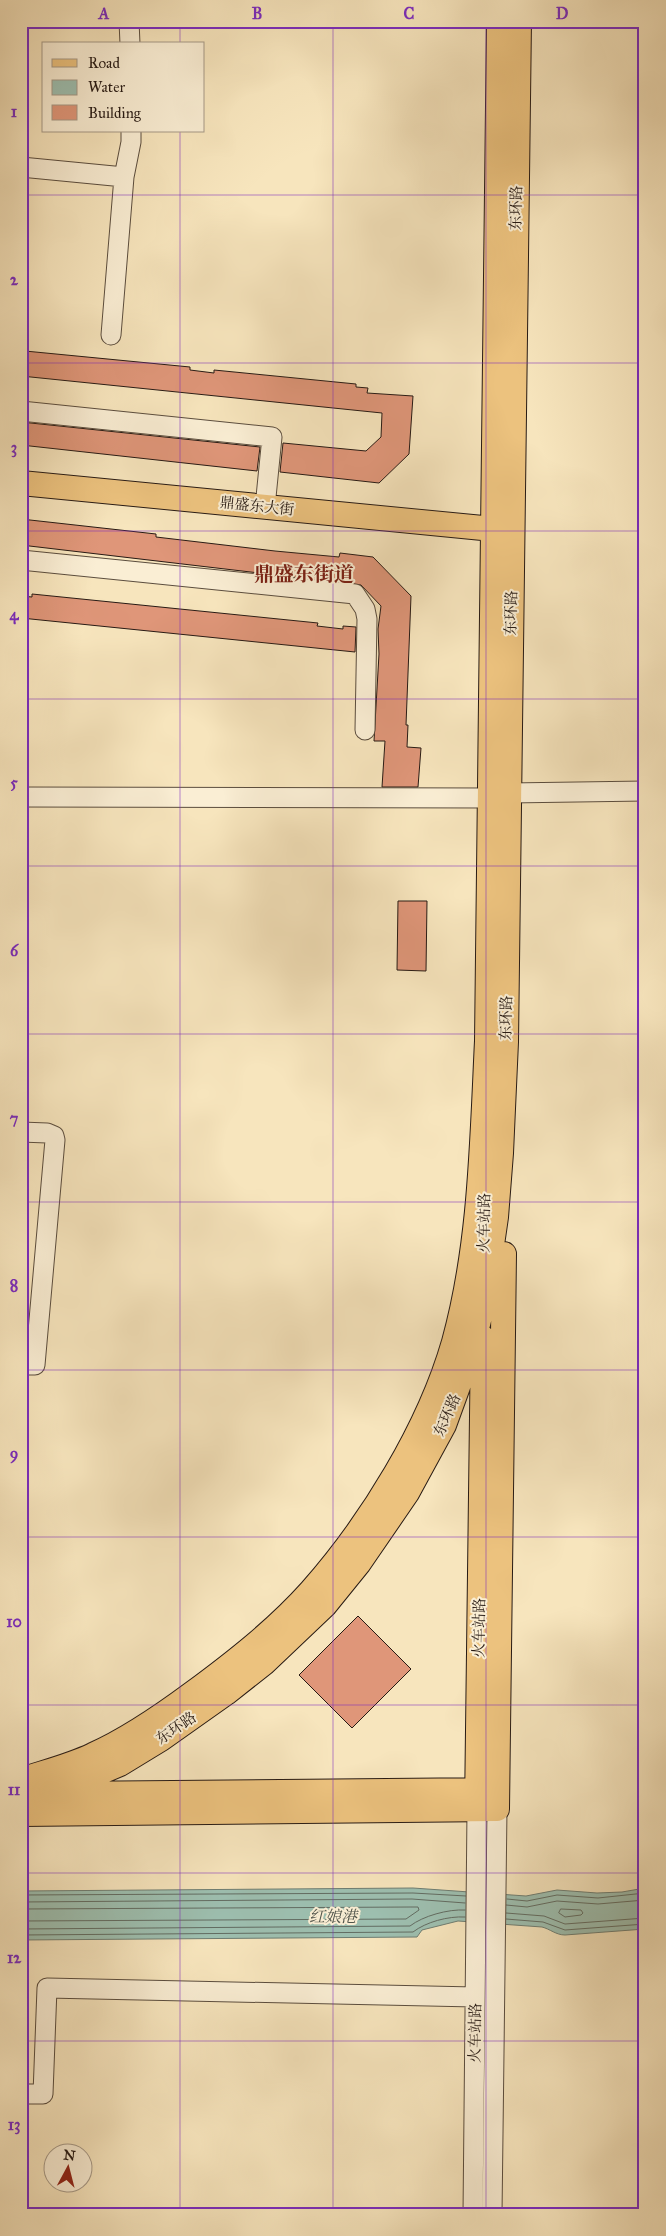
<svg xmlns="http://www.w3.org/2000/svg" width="666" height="2236" font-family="'IM FELL Great Primer','Noto Serif SC',serif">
<rect width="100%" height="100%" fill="#f7e5bd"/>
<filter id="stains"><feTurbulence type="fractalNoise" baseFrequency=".004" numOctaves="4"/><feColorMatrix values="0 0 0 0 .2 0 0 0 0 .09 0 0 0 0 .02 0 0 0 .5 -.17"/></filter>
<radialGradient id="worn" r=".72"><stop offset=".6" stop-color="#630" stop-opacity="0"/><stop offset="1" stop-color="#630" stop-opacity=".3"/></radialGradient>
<path fill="#9dbfb0" stroke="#6e7d72" d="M413 1888 526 1896 557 1890 597 1893 622 1892 645 1888V1929L565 1935C556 1935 550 1929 542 1927L458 1921 422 1930 417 1937 21 1940V1891Z"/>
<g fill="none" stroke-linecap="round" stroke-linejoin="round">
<path stroke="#626c62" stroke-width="1" d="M21 1895 413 1893 466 1896
M507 1899 527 1901 557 1895 598 1898 645 1893
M21 1902 412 1899 465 1903
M506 1905 527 1907 557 1901 598 1904 645 1900
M21 1909 412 1907H418L419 1910 406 1919 21 1921
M561 1909 581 1910 583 1913 581 1915 565 1917 559 1913Z
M506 1913 544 1916 565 1924 645 1918
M506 1919 543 1922 565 1930 645 1924
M21 1929 410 1926C423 1916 448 1909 465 1910
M21 1935 413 1932C426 1922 448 1916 465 1917"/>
</g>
<path fill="#df9679" stroke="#271a14" d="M25 351 190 367V370L214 373V370L356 384V387L368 388 367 393 413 396 409 454 379 483 280 472 283 443 366 451 381 437 382 413 21 376V353L25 354Z
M21 422 260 447 257 471 21 445Z
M21 519 156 534V537L275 551 339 557 340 553 373 557 411 596 406 725H408L407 747 421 748 418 787H382L385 741H374L379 654 378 629 381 606 361 585 21 545Z
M32 594 318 623 317 626 343 629V626L356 627 355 652 21 618V596L32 597Z
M398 901H427L426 971 397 970Z
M358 1616 411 1669 352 1728 299 1675Z"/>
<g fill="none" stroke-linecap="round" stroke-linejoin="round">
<g stroke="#5b4d3e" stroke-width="21">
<path id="minor" d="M129 21 130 44
M21 167 124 177
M111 335 124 177 131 142V131
M21 411 272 437 265 507
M21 560 355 594 365 609 367 619 365 730
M509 793 645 791
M21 797 490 798
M21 1132 47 1133 54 1136 55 1140 35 1365H21
M21 2094H43L47 1988 475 1997
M473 2215 477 1809
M492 2215 497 1809"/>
</g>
<g stroke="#271a14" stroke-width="26">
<path id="major" d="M21 483 493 529
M21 1780C45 1772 70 1766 93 1755 129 1739 162 1716 193 1693 235 1662 277 1629 311 1591 371 1523 429 1429 454 1342 481 1244 482 1141 487 1041L499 21
M61 1794 493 1790
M21 1800 63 1788 120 1764 161 1739 226 1693 264 1663 325 1605 359 1563 407 1493 444 1425 472 1348 484 1300 496 1217 501 1153 506 1042 519 21
M477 1809 483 1338
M21 1814 497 1809 504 1254"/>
</g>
<use href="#minor" stroke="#faeed4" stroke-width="19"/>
<use href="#major" stroke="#ecc27e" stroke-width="24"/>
</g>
<path fill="none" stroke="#7b2cbf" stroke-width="1" stroke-opacity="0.55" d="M180 21V44M333 21V2215M486 21V2215M180 131V2215M21 195H645M21 363H645M21 531H645M21 699H645M21 866H645M21 1034H645M21 1202H645M21 1370H645M21 1537H645M21 1705H645M21 1873H645M21 2041H645"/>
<g text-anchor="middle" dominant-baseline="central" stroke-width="4" stroke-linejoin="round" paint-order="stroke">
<g font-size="15" fill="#271a14" stroke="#faeed4">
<text transform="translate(516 208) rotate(-89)">东环路</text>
<text transform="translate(257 506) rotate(6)">鼎盛东大街</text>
<text transform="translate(511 613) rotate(-89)">东环路</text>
<text transform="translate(506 1018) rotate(-89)">东环路</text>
<text transform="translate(484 1223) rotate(-89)">火车站路</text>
<text transform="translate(447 1415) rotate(-66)">东环路</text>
<text transform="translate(479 1628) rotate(-89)">火车站路</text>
<text transform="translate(176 1728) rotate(-34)">东环路</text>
<text transform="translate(475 2033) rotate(-89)">火车站路</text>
</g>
<g font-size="16" font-style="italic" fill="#50544b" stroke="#faeed4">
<text x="333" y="1916">红娘港</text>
</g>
<g font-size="20" font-weight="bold" fill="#7a1f14" stroke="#faeed4">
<text x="304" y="574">鼎盛东街道</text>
</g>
</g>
<rect width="666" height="2236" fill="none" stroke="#f7e5bd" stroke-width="55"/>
<rect x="42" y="42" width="162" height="90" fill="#faeed4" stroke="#a69987"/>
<rect x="52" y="59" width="25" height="8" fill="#ecc27e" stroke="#a69987"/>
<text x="88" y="68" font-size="15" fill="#271a14">Road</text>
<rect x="52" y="80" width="25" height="15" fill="#9dbfb0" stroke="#a69987"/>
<text x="88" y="92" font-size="15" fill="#271a14">Water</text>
<rect x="52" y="105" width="25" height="15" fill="#df9679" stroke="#a69987"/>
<text x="88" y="118" font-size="15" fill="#271a14">Building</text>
<g transform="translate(68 2168) rotate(7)"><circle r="24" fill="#faeed4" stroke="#a69987"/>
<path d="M0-4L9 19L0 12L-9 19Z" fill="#8f2418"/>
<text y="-8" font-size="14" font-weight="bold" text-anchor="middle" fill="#271a14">N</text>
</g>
<rect x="28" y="28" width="610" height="2180" fill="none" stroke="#7b2cbf" stroke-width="2"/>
<g font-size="16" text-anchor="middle" font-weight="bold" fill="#7b2cbf">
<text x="104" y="19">A</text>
<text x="257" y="19">B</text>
<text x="409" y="19">C</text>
<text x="562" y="19">D</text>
<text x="14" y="117">1</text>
<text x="14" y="285">2</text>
<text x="14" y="453">3</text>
<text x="14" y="620">4</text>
<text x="14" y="788">5</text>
<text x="14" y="956">6</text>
<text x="14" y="1124">7</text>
<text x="14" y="1291">8</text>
<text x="14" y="1459">9</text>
<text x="14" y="1627">10</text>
<text x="14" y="1795">11</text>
<text x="14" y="1963">12</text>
<text x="14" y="2130">13</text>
</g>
<rect width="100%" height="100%" filter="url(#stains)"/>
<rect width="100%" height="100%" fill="url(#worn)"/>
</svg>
